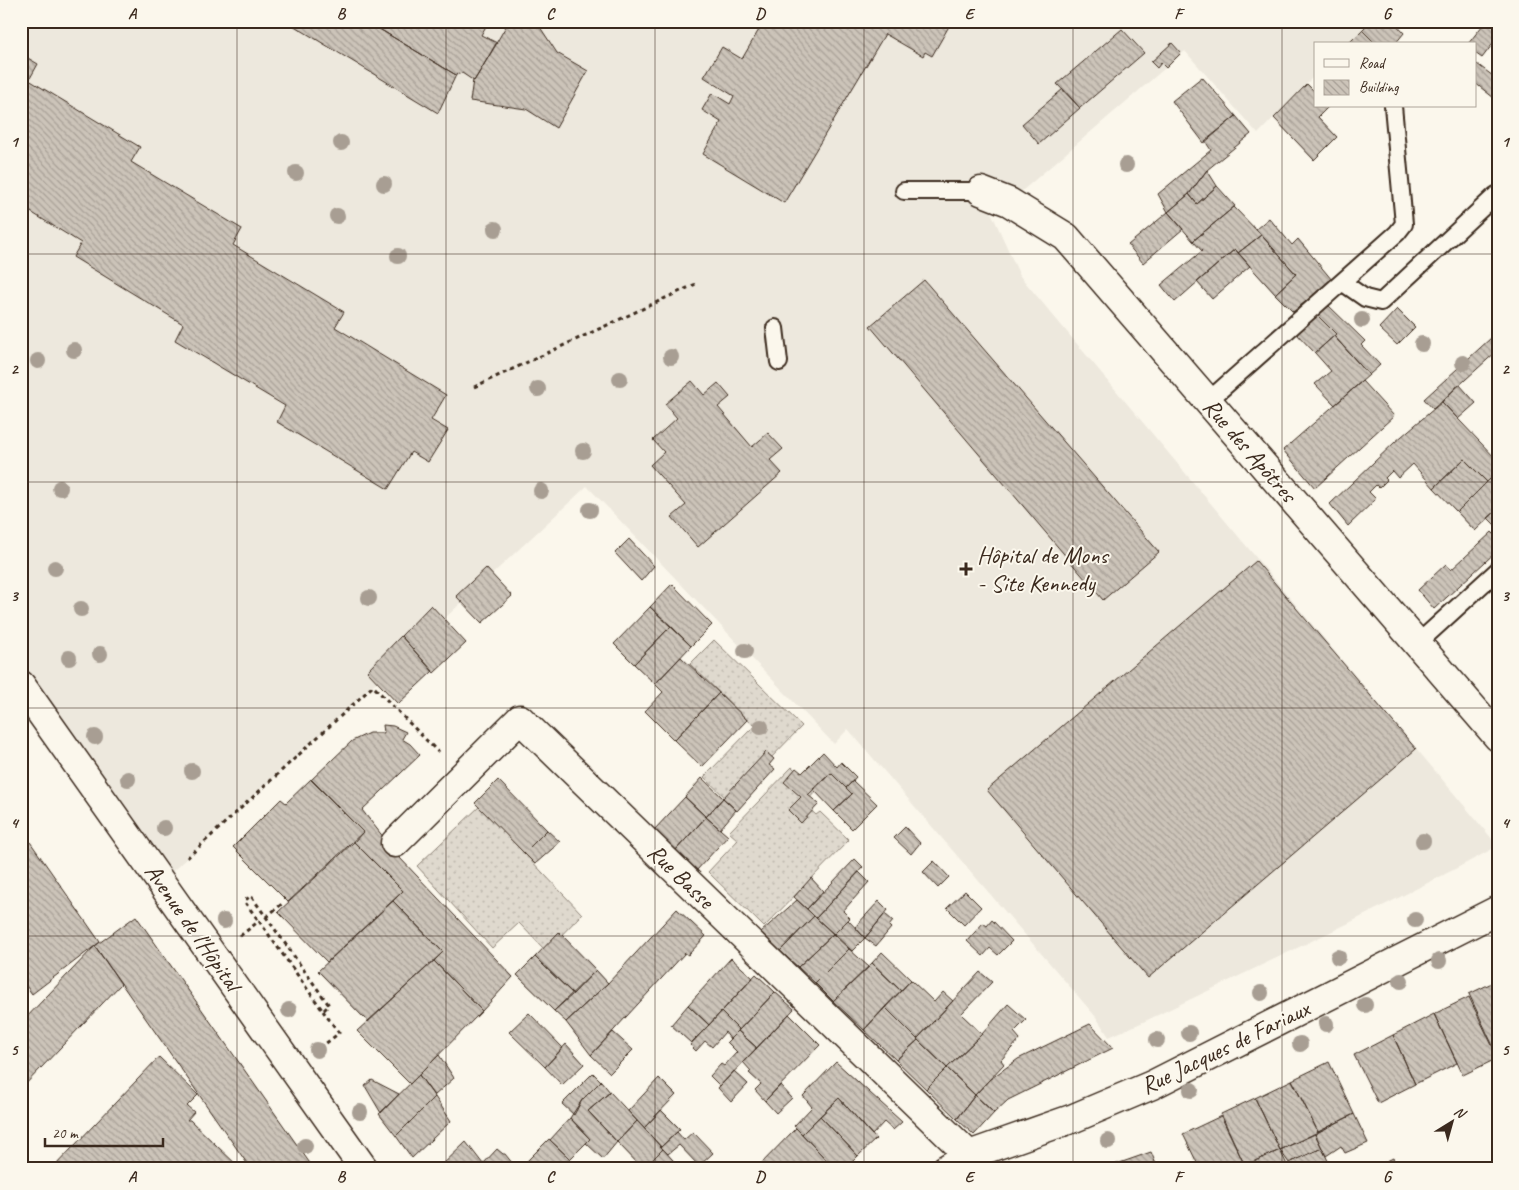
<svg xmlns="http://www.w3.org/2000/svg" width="1519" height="1190" font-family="Caveat,sans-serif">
<defs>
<pattern id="garden-dots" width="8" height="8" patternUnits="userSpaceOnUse" patternTransform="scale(1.25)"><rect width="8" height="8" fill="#dfd9ce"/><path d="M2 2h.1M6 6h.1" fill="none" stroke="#c0bab0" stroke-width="1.8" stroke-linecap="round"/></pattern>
<pattern id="building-back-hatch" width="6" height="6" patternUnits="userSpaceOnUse" patternTransform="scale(1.25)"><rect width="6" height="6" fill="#ccc4b9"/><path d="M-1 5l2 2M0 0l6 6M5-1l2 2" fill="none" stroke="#a79f96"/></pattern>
</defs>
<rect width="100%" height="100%" fill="#fbf7ec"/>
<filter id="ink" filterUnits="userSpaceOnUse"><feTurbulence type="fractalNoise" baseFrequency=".02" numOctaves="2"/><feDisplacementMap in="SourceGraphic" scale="10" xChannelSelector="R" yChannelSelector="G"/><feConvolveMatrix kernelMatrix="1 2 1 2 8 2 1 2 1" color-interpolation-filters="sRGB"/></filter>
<g filter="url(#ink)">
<path fill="#ede8dd" d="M21 21H1371L1348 44H1315V75L1258 134 1185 51 1009 202 982 192 1020 276 1498 846 1455 869 1347 924 1141 1023 1109 1037 1096 1017 848 729 834 744 587 486 161 882 21 685Z"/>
<path fill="url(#garden-dots)" stroke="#8d8276" d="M714 640 802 726 729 801 704 777 754 726 690 664Z
M792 767 817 790 804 804 816 815 820 812 849 840 764 927 708 872 738 840 729 832Z
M481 805 524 853 582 914 546 951 519 923 492 948 417 866Z"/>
<path fill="url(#building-back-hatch)" stroke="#3b2a1e" d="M286 21H366L456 75 438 113Z
M366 21H489L481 35 497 43 474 81 462 73 456 75Z
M509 21H536L557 53 588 71 556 128 526 109 470 101 473 80 474 81 479 73Z
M764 21H952L932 56 925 52 923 56 885 34 784 203 703 154 721 122 702 110 712 93 730 104 734 96 704 77 722 47 742 59Z
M1371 21H1393L1404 33 1395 44H1376L1362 30Z
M1486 21H1498V37L1482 58 1475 53V44H1468Z
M1122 29 1144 53 1080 108 1057 84Z
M1362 30 1376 44H1348Z
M1172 43 1181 53 1166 68 1161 63 1157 68 1151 62Z
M21 54 38 64 29 80 140 147 131 162 242 229 233 245 344 312 335 327 446 395 431 420 448 430 428 462 411 452 388 489 277 422 285 406 175 340 183 324 73 257 81 243 21 206Z
M1477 64 1493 76 1498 69V93L1494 98 1475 83V67Z
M1202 77 1236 116 1204 143 1172 101Z
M1307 84 1315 92V106H1329L1318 117 1337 137 1314 160 1274 118Z
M1063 89 1080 108 1039 144 1022 124Z
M1236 116 1251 134 1207 170 1189 194 1168 212 1158 194 1211 150 1205 141Z
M1207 170 1217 186 1197 204 1189 194Z
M1217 186 1235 206 1193 241 1168 212 1189 194 1197 204Z
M1234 207 1261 235 1238 253 1235 249 1175 302 1161 285 1202 251 1193 241Z
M1168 212 1183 229 1143 263 1128 245Z
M1269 218 1292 245 1298 239 1332 280 1293 312 1275 294 1296 274 1256 229Z
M1261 235 1296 274 1275 294 1238 253Z
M1235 249 1250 266 1212 299 1197 282Z
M924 280 1159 552 1103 600 870 326Z
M1326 303 1365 341 1361 345 1380 365 1369 375 1334 336 1336 334 1315 313Z
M1397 309 1415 327 1397 345 1379 328Z
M1315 313 1336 334 1315 353 1294 331Z
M1334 336 1369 375 1335 405 1315 384 1331 371 1315 353Z
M1491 338 1498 345V350L1433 409 1424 399Z
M692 381 704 395 718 383 730 397 718 407 752 447 768 433 783 449 770 460 782 473 698 547 672 517 686 505 650 465 664 452 653 440 677 418 665 404Z
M1362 381 1394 416 1315 488 1283 450Z
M1459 384 1476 403 1458 419 1442 402Z
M1442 402 1498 461V488L1490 479 1487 482 1464 459 1434 488 1413 464 1398 478 1392 471 1385 478 1387 480 1379 488 1376 485 1369 492 1376 499 1348 526 1330 504 1395 442Z
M1464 459 1487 482 1457 512 1434 488Z
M1490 479 1498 488V509L1475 531 1457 512Z
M1498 509V528L1488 518Z
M1498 530V550L1434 609 1418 590 1446 564 1451 570 1492 532 1494 534Z
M629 539 654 566 641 581 615 553Z
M1256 561 1416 749 1148 978 987 790Z
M486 568 512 596 482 623 456 596Z
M672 584 712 625 691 646 650 607Z
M431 605 466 643 434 673 401 636Z
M650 607 671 626 634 664 614 644Z
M671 626 691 646 655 684 634 664Z
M401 636 433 671 398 704 367 671Z
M681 657 719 693 674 740 645 711 663 692 655 684Z
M719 693 747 720 702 767 674 740Z
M383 725 393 726 406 732 402 739 410 744 420 755 362 810 399 857 513 977 482 1011 434 961 443 952 393 901 403 891 354 842 363 832 311 780 352 741 369 733H384Z
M766 752 774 759 769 765 775 769 737 811 723 798Z
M823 752 837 767 841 762 856 777 846 788 831 773 808 795 819 804 801 823 788 810 801 797 784 782 796 768 802 773Z
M831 773 852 794 834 811 813 789Z
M702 778 723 798 706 817 685 797Z
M311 779 363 832 288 902 233 847 281 799 286 803Z
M498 780 547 830 524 853 475 803Z
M853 781 877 804 852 829 834 811 852 794 846 788Z
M685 797 706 817 675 851 653 831Z
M723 798 736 810 720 829 706 817Z
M706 817 728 836 696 871 675 851Z
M905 827 920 843 911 854 894 838Z
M21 829 100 942 32 994 21 979Z
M547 830 560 842 535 864 524 853Z
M354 842 403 891 327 962 278 912Z
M855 859 863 867 816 918 807 909Z
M934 861 949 877 938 888 923 872Z
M859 872 869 882 843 911 850 918 834 934 816 918Z
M811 878 823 891 807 909 794 897Z
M965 891 981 907 964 925 947 908Z
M797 900 814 916 780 951 761 932Z
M393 901 443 952 368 1022 318 971Z
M879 901 888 910 865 938 855 927Z
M677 909 706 936 688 955 685 953 591 1055 566 1022 608 983Z
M885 914 893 921 889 926 891 928 876 946 865 938Z
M136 916 314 1169H251L95 946Z
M814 916 833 934 798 967 780 951Z
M848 920 865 938 852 951 834 934Z
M992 920 1012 941 998 955 990 948 983 956 967 941 983 923 987 926Z
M559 932 596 970 573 994 535 957Z
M833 934 849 949 815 983 798 967Z
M95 946 121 984 21 1089V1023Z
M849 949 869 967 833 1001 815 983Z
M882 952 911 980 901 991 872 963Z
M535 957 573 994 554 1011 517 975Z
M731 958 753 978 709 1025 688 1005Z
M434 961 482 1011 410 1084 357 1031Z
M872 963 901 991 864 1030 833 1001Z
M596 970 608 983 566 1022 554 1011Z
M980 972 992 982 961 1014 982 1034 947 1068 917 1039Z
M756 974 775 992 739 1030 721 1012Z
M911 980 934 1002 943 992 953 1001 917 1039 885 1007Z
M1498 980V1057L1469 994Z
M775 992 794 1009 756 1049V1047L738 1031Z
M1469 997 1498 1058 1463 1075 1434 1014Z
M1008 1004 1026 1020 1014 1032 1020 1039 1001 1060 1004 1064 975 1095 947 1068 982 1034Z
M688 1005 709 1025 691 1043 671 1025Z
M885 1007 918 1040 896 1060 864 1030Z
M721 1012 739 1030 730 1039 725 1032 712 1047 705 1041 696 1051 690 1045Z
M529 1013 563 1048 545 1067 509 1032Z
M789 1014 820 1045 765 1101 755 1090 761 1084 749 1073 751 1071 743 1062Z
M1434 1014 1457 1063 1415 1084 1393 1035Z
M1090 1024 1113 1048 1008 1100 994 1113 975 1095 989 1080 1018 1059Z
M738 1031 756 1047V1049L720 1086 710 1076 721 1064 724 1066 737 1052 727 1042Z
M613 1032 633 1050 610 1073 591 1055Z
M1393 1035 1415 1084 1378 1103 1354 1055Z
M918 1040 947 1068 926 1089 896 1060Z
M566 1044 584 1064 562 1085 545 1067Z
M439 1055 454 1078 434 1096 419 1075Z
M159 1057 198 1095 187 1106 194 1112 187 1120H190L241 1169H52Z
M836 1062 902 1122 893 1130 884 1122 872 1135 839 1098 802 1134 794 1126 812 1107 803 1096Z
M1329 1062 1354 1114 1318 1132 1292 1080Z
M947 1068 975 1095 957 1119 926 1089Z
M734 1071 748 1084 731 1102 718 1088Z
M593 1073 601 1081 582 1100 574 1115 562 1104Z
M419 1075 435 1097 396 1136 379 1114Z
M659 1078 676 1095 644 1128 628 1111Z
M372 1080 399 1094 381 1113 365 1086Z
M1292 1080 1318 1132 1280 1150 1255 1098Z
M601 1081 610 1092 588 1111 617 1142 603 1159 586 1143 590 1139 570 1118 582 1100Z
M780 1085 792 1098 776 1113 765 1101Z
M610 1092 637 1121 617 1142 588 1111Z
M975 1095 994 1113 974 1135 957 1119Z
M435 1097 451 1121 412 1158 396 1136Z
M839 1098 876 1139 858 1156 820 1116Z
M1255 1098 1280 1150 1245 1166 1221 1114Z
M661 1110 680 1129 661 1147 644 1128Z
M1354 1114 1368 1143 1345 1153 1341 1146 1326 1156 1315 1134Z
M820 1116 858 1156 845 1169H835L802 1134Z
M1221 1116 1245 1166 1239 1169H1200L1183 1134Z
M570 1118 590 1139 570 1159 550 1140Z
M637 1121 663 1149 643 1169 617 1142Z
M796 1128 835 1169H756Z
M677 1132 684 1140 693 1132 713 1153 699 1166 679 1145 668 1154 661 1147Z
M1315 1134 1322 1148 1289 1163 1280 1150Z
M549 1139 570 1159 560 1169H519Z
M466 1142 483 1164 478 1169H438Z
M1322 1148 1329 1163 1317 1169H1291L1289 1163Z
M497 1149 503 1154H505L517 1169H487L483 1164Z
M663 1149 681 1169H643Z
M1280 1150 1287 1165 1278 1169H1245L1243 1166Z
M1151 1152 1158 1169H1112L1111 1166Z
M1393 1158 1398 1169H1373V1168Z"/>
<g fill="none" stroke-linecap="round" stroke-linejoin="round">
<g stroke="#3b2a1e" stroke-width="20">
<path id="service" d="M904 191H981
M1342 282 1365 298 1381 302 1496 195
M775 328 779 362
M1208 401 1397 233 1404 224 1393 106
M1417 644 1498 570"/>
</g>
<g stroke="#3b2a1e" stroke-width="31">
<path id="minor" d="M981 191 1009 202 1066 237 1498 737
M21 685 364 1169
M395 843 520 719 969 1155
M946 1169 969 1155 1074 1118 1152 1085 1498 910"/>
</g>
<path stroke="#3b2a1e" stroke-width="3" stroke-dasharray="4 4" stroke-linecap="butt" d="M474 387 698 283
M187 858 373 686 438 752
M266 917 283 903
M240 936 259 921 323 1011 329 1005 251 896 244 901 259 921
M320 1048 339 1033 323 1011"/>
<use href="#service" stroke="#fbf7ec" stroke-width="16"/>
<use href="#minor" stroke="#fbf7ec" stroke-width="28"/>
</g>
<g fill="#a89e93">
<circle cx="341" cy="143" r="8"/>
<circle cx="1126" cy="165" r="8"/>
<circle cx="296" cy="173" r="8"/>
<circle cx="384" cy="184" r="8"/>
<circle cx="337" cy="216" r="8"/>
<circle cx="495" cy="229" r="8"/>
<circle cx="398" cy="256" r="8"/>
<circle cx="1362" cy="320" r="8"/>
<circle cx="1422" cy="344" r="8"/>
<circle cx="74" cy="350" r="8"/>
<circle cx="671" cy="357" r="8"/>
<circle cx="38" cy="361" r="8"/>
<circle cx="1463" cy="363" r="8"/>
<circle cx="620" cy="379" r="8"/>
<circle cx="538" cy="389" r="8"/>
<circle cx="583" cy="451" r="8"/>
<circle cx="60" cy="488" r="8"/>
<circle cx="541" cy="491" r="8"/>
<circle cx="590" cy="510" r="8"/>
<circle cx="55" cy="568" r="8"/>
<circle cx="369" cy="598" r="8"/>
<circle cx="81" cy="609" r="8"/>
<circle cx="745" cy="651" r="8"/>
<circle cx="100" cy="654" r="8"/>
<circle cx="69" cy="658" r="8"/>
<circle cx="761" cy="727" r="8"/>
<circle cx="95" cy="737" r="8"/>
<circle cx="192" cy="771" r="8"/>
<circle cx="128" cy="779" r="8"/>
<circle cx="164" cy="828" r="8"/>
<circle cx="1423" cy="841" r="8"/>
<circle cx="1415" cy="920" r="8"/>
<circle cx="224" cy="921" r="8"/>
<circle cx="1338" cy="957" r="8"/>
<circle cx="1439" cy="961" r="8"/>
<circle cx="1401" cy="981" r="8"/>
<circle cx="1261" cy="993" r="8"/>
<circle cx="1365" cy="1005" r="8"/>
<circle cx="289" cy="1010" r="8"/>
<circle cx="1326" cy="1024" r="8"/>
<circle cx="1189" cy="1033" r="8"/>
<circle cx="1157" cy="1040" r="8"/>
<circle cx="1300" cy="1044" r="8"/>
<circle cx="317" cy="1050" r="8"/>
<circle cx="1191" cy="1090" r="8"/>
<circle cx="360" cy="1112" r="8"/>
<circle cx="1108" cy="1141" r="8"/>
<circle cx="305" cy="1146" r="8"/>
</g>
</g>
<path fill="none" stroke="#3b2a1e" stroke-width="1" stroke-opacity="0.55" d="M237 21V1169M446 21V1169M655 21V1169M864 21V1169M1073 21V1169M1282 21V1169M21 254H1498M21 482H1498M21 708H1498M21 936H1498"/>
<path fill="#3b2a1e" stroke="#fbf7ec" stroke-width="2" d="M963.5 561.5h5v5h5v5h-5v5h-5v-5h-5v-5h5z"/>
<g text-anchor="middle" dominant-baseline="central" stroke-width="4" stroke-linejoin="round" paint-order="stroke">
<g font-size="24" fill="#3b2a1e" stroke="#fbf7ec">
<text transform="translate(1250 450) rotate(49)">Rue des Apôtres</text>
<text transform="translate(681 876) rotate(44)">Rue Basse</text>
<text transform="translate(193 927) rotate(55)">Avenue de l'Hôpital</text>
<text transform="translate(1225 1047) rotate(-26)">Rue Jacques de Fariaux</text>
</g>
<g font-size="24" fill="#3b2a1e" stroke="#fbf7ec" text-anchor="start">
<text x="977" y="555">Hôpital de Mons<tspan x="977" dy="28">- Site Kennedy</tspan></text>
</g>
</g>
<rect width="1519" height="1190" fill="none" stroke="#fbf7ec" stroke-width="55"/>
<rect x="1314" y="42" width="162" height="65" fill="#fbf7ec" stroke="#aea59a"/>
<rect x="1324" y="59" width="25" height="8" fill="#fbf7ec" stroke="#aea59a"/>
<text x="1359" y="68" font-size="15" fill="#3b2a1e">Road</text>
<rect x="1324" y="80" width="25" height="15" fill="url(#building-back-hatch)" stroke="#aea59a"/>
<text x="1359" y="92" font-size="15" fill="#3b2a1e">Building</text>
<g transform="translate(1452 1122) rotate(37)" stroke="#fbf7ec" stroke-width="4" paint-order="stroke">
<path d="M0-4L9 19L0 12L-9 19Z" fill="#3b2a1e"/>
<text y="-8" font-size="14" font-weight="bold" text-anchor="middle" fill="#3b2a1e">N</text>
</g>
<path d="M45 1138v8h118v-8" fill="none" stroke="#3b2a1e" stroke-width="2.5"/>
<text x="52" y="1138" font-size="15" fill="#3b2a1e" stroke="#fbf7ec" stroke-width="4" paint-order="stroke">20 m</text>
<rect x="28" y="28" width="1464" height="1134" fill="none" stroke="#3b2a1e" stroke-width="2"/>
<g font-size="16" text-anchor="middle" font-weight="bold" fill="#3b2a1e">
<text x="132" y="19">A</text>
<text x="341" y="19">B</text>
<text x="550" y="19">C</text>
<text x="760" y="19">D</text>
<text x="969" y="19">E</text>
<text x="1178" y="19">F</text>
<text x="1387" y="19">G</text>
<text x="14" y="147">1</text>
<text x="1505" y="147">1</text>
<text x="14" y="374">2</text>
<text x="1505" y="374">2</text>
<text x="14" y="601">3</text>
<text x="1505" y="601">3</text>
<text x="14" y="828">4</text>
<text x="1505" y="828">4</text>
<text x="14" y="1055">5</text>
<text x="1505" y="1055">5</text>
<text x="132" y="1182">A</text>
<text x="341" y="1182">B</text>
<text x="550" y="1182">C</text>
<text x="760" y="1182">D</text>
<text x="969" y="1182">E</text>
<text x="1178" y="1182">F</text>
<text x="1387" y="1182">G</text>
</g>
</svg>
